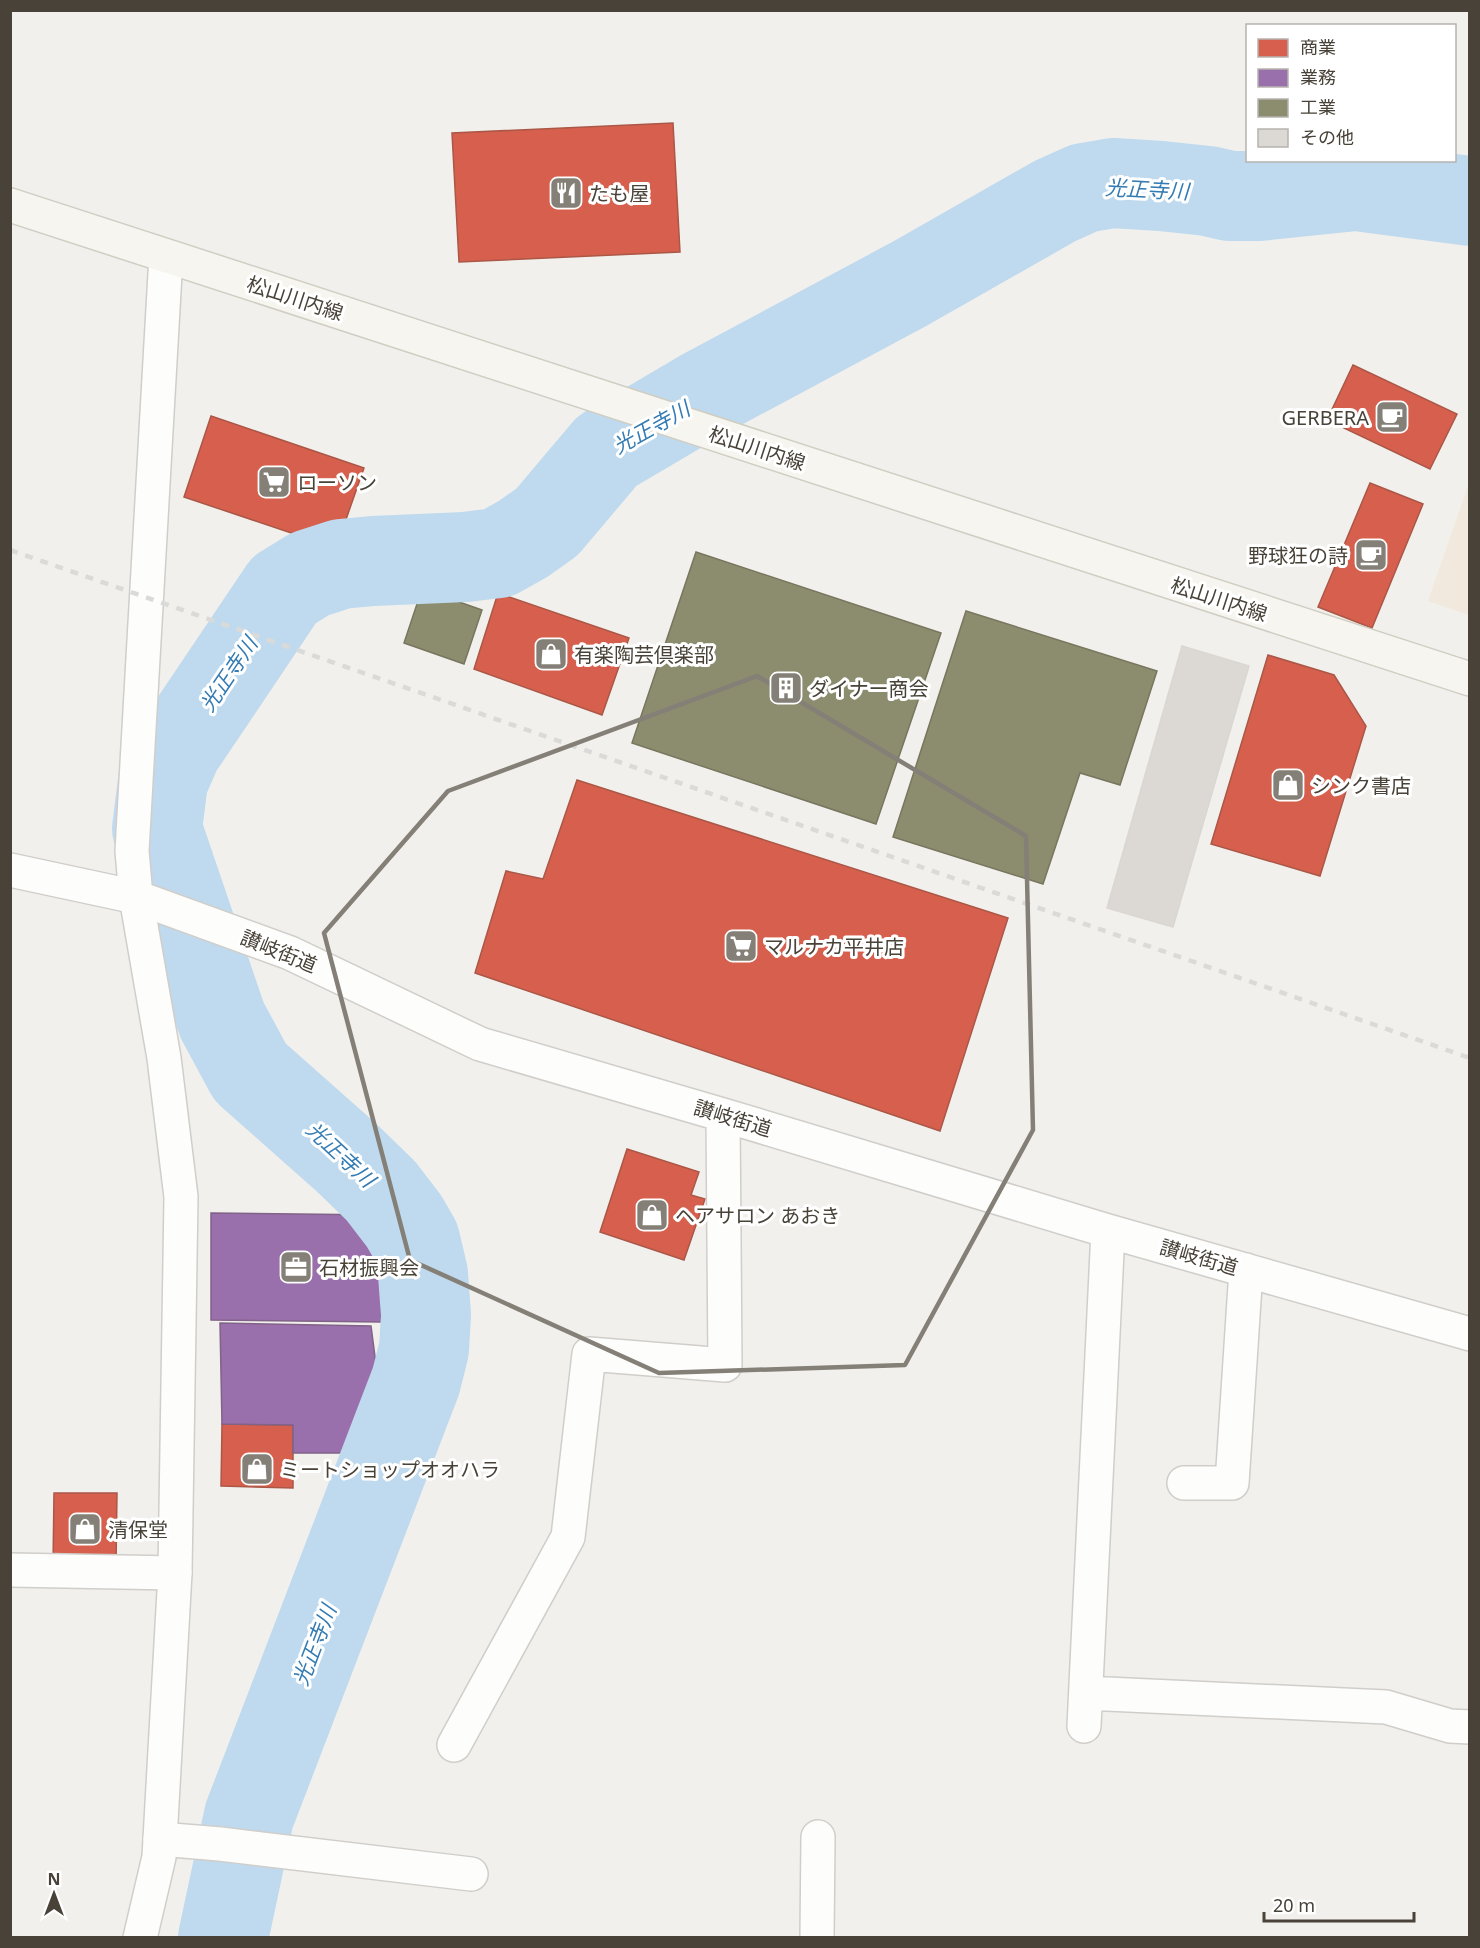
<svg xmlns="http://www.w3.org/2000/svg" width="1480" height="1948" font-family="'Noto Sans','Noto Sans JP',sans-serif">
<rect width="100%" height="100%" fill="#f2f0ec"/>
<path fill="#f1e9dd" d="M1469 483 1470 615H1469L1428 601Z"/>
<path fill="#d6604d" stroke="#ab5747" stroke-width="1.5" d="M673 123 680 252 459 262 452 133Z
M1353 365 1457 414 1430 469 1327 420Z
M211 416 364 468 336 548 184 497Z
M1370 483 1423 504 1372 628 1318 607Z
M498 593 629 638 602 715 474 669Z
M1268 655 1334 675 1366 726 1320 876 1211 844Z
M577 780 1008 918 940 1131 475 973 506 871 543 879Z
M627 1149 699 1172 691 1195 705 1199 684 1260 600 1232Z
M222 1424 293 1425V1488L221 1486Z
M54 1493H117L116 1566 53 1565Z"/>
<path fill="#9970ab" stroke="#816288" stroke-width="1.5" d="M211 1213 382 1215 381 1322 211 1320Z
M220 1323 371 1326 378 1380 345 1453H293V1425L222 1424Z"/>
<path fill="#8c8c6e" stroke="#78765e" stroke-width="1.5" d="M696 552 941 633 876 824 632 743Z
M422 589 482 610 464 664 404 643Z
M966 611 1157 671 1120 785 1080 773 1043 884 893 837Z"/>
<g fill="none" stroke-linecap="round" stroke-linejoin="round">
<path stroke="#bfdaee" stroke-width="90" d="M223 1938 249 1816 416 1381 424 1349 426 1315 423 1274 415 1240 404 1221 381 1191 347 1158 250 1072 222 1020 157 829 163 781 177 749 284 590 310 574 341 564 373 561 465 557 498 553 523 539 547 522 607 451 702 395 911 283 1055 201 1084 188 1113 183 1161 186 1208 191 1230 196H1259L1355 186 1470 201"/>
</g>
<path fill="#dcd9d4" stroke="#dad7d2" stroke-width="1.5" d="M1182 646 1249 666 1173 927 1107 908Z"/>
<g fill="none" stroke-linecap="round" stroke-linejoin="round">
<g stroke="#d0ceca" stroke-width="36">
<path id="minor" d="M10 870 136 897 290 953 480 1044 723 1115 1108 1231 1470 1334
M136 897 132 851 166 256
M1184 1483H1232L1246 1270
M10 1570 175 1573
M1086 1693 1386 1707 1450 1726 1470 1727
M1084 1726 1108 1231
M454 1745 568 1537 589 1354 725 1365 723 1115
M160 1839 220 1844 471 1874
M817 1938 818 1837"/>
</g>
<g stroke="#d0ceca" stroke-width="36">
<path id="tertiary" d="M136 897 164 1058 181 1197 175 1573 159 1857 140 1938"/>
</g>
<g stroke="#d0cdc3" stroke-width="36">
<path id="secondary" d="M10 205 1470 679"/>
</g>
<use href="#minor" stroke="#fdfdfc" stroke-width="33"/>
<use href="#tertiary" stroke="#fdfdfc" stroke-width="33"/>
<use href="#secondary" stroke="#f7f5ef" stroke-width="33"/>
<path stroke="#dadad9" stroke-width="4.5" stroke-dasharray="8 8" stroke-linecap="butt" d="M10 550 1470 1058"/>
</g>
<path fill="none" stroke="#847f77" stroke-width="4.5" stroke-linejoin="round" d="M757 676 1026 836 1033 1130 905 1365 659 1373 410 1260 324 933 448 791Z"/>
<defs>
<g id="restaurant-square" transform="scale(1.725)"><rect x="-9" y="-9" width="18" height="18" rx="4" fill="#847f77" stroke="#fff"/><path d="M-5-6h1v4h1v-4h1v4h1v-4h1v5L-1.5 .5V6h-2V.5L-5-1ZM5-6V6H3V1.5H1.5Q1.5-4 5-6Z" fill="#fff"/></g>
<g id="cafe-square" transform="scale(1.725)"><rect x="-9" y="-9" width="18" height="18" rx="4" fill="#847f77" stroke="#fff"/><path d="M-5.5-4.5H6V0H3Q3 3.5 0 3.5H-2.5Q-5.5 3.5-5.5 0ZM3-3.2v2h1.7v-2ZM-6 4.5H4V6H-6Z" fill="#fff"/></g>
<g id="supermarket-square" transform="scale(1.725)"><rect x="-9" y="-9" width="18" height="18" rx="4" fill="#847f77" stroke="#fff"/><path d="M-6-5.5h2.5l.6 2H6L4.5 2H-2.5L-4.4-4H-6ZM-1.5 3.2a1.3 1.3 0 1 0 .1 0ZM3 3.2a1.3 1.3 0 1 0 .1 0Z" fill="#fff"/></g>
<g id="shop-square" transform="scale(1.725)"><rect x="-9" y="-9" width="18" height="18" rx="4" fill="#847f77" stroke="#fff"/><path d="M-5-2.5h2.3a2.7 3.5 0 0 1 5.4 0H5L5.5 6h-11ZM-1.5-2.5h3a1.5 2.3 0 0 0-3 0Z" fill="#fff"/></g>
<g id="building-square" transform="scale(1.725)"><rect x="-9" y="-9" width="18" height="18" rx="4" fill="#847f77" stroke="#fff"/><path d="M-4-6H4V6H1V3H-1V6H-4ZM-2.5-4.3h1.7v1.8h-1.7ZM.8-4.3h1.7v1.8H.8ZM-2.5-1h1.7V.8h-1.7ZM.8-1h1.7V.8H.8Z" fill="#fff"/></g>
<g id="office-square" transform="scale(1.725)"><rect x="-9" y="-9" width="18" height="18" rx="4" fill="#847f77" stroke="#fff"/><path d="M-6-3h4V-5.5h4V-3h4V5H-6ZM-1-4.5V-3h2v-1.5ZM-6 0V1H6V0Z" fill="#fff"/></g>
</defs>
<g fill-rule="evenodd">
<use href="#restaurant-square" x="566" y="193"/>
<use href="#cafe-square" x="1392" y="417"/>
<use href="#supermarket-square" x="274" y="482"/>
<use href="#cafe-square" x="1371" y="555"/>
<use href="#shop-square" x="551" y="654"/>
<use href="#building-square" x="786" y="688"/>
<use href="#shop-square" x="1288" y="785"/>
<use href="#supermarket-square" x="741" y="946"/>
<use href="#shop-square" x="652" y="1215"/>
<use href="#office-square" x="296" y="1267"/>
<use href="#shop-square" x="257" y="1469"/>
<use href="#shop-square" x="85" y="1529"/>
</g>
<g text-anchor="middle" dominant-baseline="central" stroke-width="6" stroke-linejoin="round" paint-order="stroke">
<g font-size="20" fill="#484238" stroke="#fff" text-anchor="start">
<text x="589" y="193">たも屋</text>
<text x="1369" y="417" text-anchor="end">GERBERA</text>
<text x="297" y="482">ローソン</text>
<text x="1348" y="555" text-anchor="end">野球狂の詩</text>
<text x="574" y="654">有楽陶芸倶楽部</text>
<text x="809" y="688">ダイナー商会</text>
<text x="1311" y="785">シンク書店</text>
<text x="764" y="946">マルナカ平井店</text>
<text x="675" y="1215">ヘアサロン あおき</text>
<text x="319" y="1267">石材振興会</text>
<text x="280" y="1469">ミートショップオオハラ</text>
<text x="108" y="1529">清保堂</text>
</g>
<g font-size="20" fill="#484238" stroke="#fff">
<text transform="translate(295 298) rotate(18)">松山川内線</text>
<text transform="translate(757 448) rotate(18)">松山川内線</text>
<text transform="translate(1219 599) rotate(18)">松山川内線</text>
<text transform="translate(279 951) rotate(22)">讃岐街道</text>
<text transform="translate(733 1118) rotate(17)">讃岐街道</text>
<text transform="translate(1199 1257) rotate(16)">讃岐街道</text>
</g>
<g font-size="21" font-style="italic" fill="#337bb2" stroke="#fff">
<text transform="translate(1147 189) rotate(3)">光正寺川</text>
<text transform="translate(651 427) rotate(-29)">光正寺川</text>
<text transform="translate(228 674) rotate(-56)">光正寺川</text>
<text transform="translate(341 1154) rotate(43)">光正寺川</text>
<text transform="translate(314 1645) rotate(-69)">光正寺川</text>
</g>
</g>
<rect width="1480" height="1948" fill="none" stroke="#484238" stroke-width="24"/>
<rect x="1246" y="24" width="210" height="138" fill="#ffffff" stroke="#b6b3af" stroke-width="1.5"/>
<rect x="1258" y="39" width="30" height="18" fill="#d6604d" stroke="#b6b3af" stroke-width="1.5"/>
<text x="1300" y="54" font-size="18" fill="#484238">商業</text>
<rect x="1258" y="69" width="30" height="18" fill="#9970ab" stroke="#b6b3af" stroke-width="1.5"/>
<text x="1300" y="84" font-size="18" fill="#484238">業務</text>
<rect x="1258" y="99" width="30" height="18" fill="#8c8c6e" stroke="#b6b3af" stroke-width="1.5"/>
<text x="1300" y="114" font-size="18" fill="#484238">工業</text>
<rect x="1258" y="129" width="30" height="18" fill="#dcd9d4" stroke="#b6b3af" stroke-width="1.5"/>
<text x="1300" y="144" font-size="18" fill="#484238">その他</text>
<g transform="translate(54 1894)" stroke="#ffffff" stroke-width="4.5" paint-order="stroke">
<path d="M0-4.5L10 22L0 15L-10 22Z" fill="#484238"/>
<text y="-9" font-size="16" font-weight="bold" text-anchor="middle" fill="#484238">N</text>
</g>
<path d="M1264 1912v9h150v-9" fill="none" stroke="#484238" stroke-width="3"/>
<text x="1273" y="1912" font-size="18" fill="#484238" stroke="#ffffff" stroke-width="4.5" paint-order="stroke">20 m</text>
</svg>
